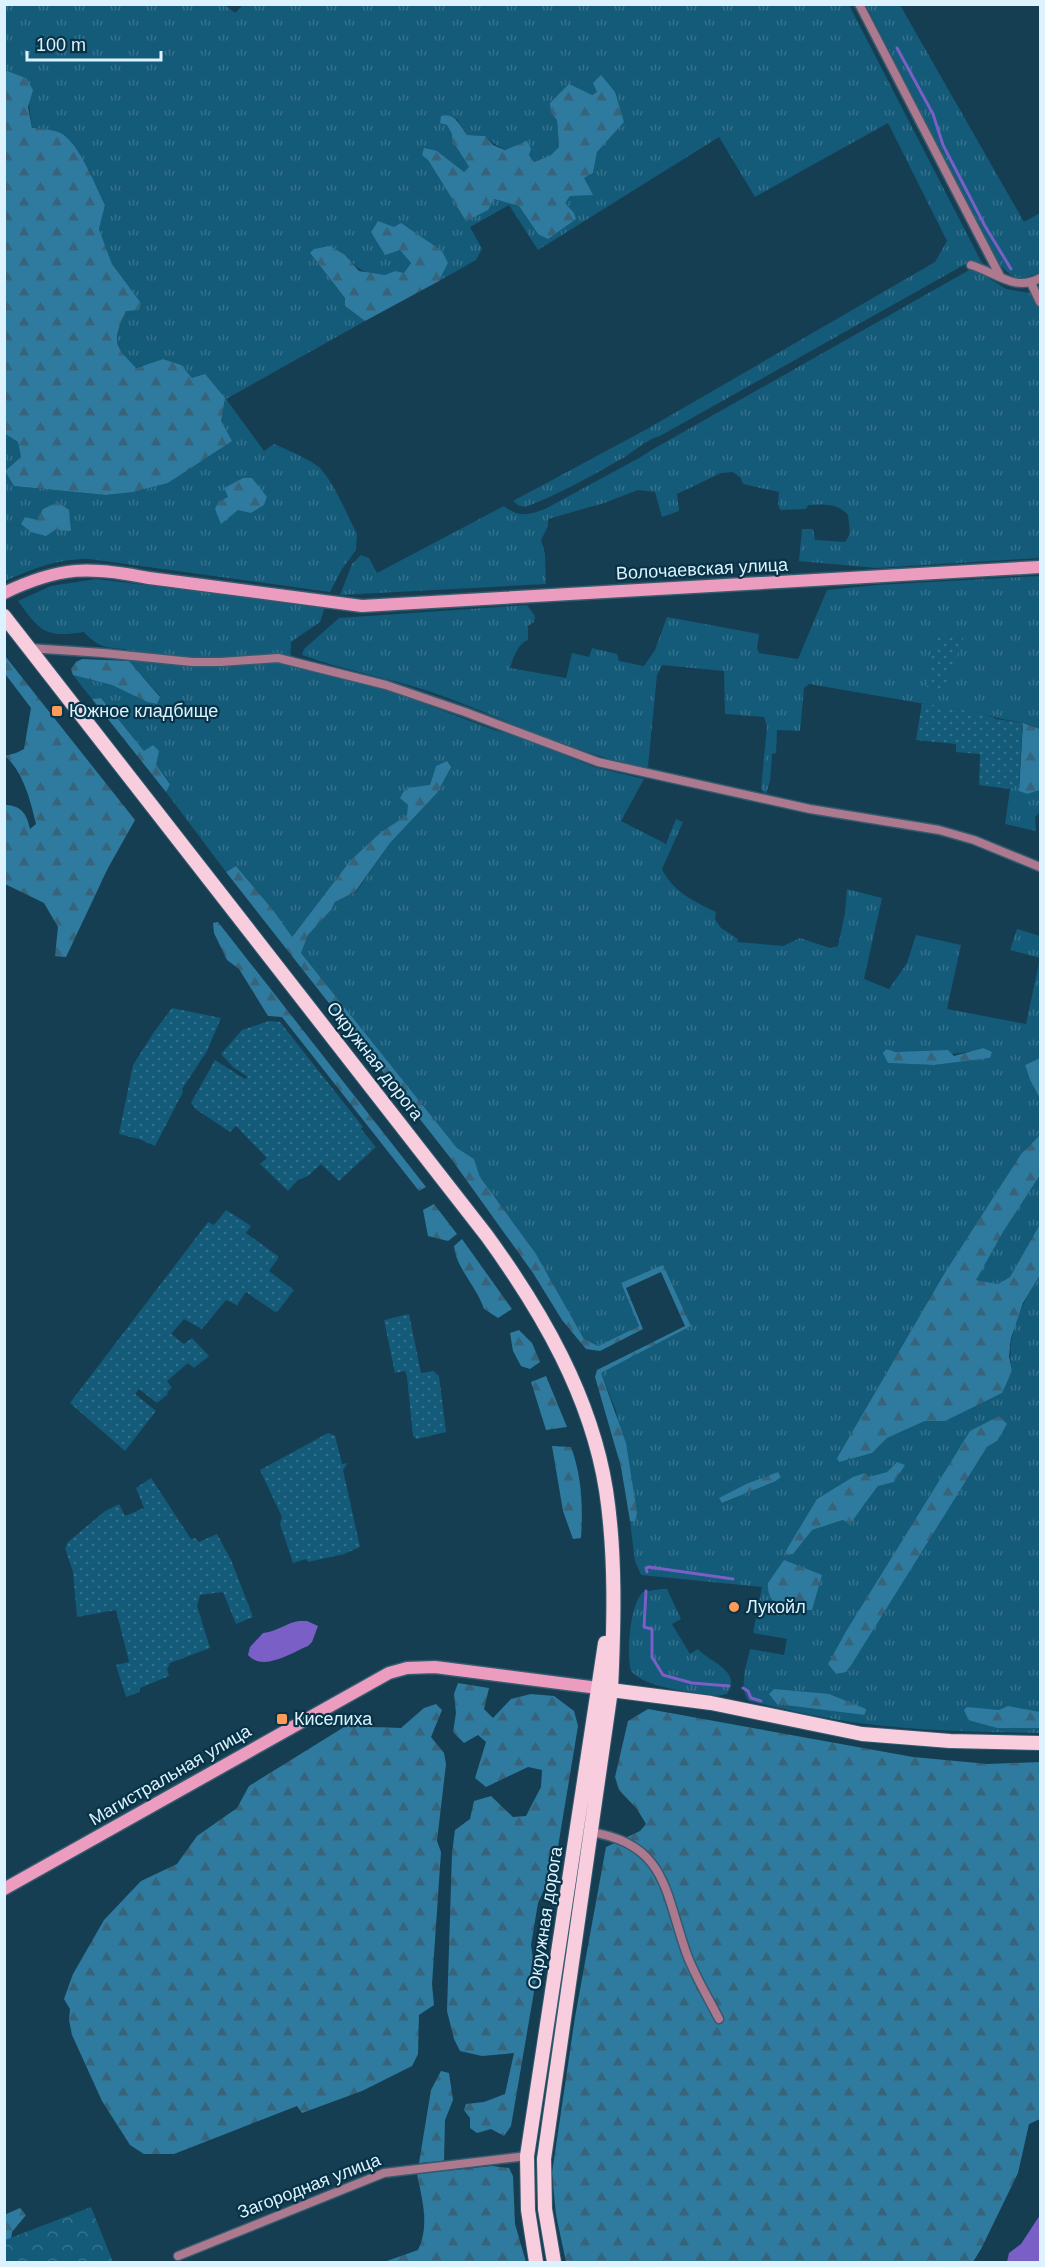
<svg xmlns="http://www.w3.org/2000/svg" width="1045" height="2267" font-family="Arial,sans-serif">
<defs>
<pattern id="grass-tufts" width="24" height="20" patternUnits="userSpaceOnUse" patternTransform="scale(1.5)"><rect width="24" height="20" fill="#145a79"/><path d="M3 7l-1-3M5 7V3M7 7l1-3M15 17l-1-3M17 17v-4M19 17l1-3" fill="none" stroke="#36728d"/></pattern>
<pattern id="forest-firs" width="22" height="20" patternUnits="userSpaceOnUse" patternTransform="scale(1.5)"><rect width="22" height="20" fill="#2e7b9f"/><path d="M5 1l3.5 6h-7zM16 11l3.5 6h-7z" fill="#37647a"/></pattern>
<pattern id="park-crowns" width="20" height="18" patternUnits="userSpaceOnUse" patternTransform="scale(1.5)"><rect width="20" height="18" fill="#145a79"/><path d="M2 6a3 3 0 1 1 6 0M12 15a3 3 0 1 1 6 0" fill="none" stroke="#36728d"/></pattern>
<pattern id="garden-dots" width="8" height="8" patternUnits="userSpaceOnUse" patternTransform="scale(1.5)"><rect width="8" height="8" fill="#145a79"/><path d="M2 2h.1M6 6h.1" fill="none" stroke="#36728d" stroke-width="1.8" stroke-linecap="round"/></pattern>
</defs>
<rect width="100%" height="100%" fill="#153e52"/>
<path fill="url(#grass-tufts)" fill-rule="evenodd" d="M244 4 849 5 983 265 969 262 660 436C647 439 635 451 623 458 591 476 560 494 525 507L518 505 513 501 647 429 935 262 947 241 888 123 755 197 719 137 538 250 509 205 470 227 482 249 476 260 439 281 448 263 400 250 411 263 404 273C396 272 394 274 386 275 367 277 356 268 345 255L310 253 345 298V306L365 321 226 399 264 451 274 444C286 449 311 460 320 468 336 486 346 513 357 534L356 550 342 569 330 592 89 559C56 559 35 568 5 581V433L18 442 21 457 5 471 14 486 106 495 133 492 168 483 231 441 192 378 180 365 163 359 135 368C113 343 113 343 126 311L141 303 112 264 99 229 105 205C95 185 81 148 64 135 56 129 42 129 32 128L26 78 5 70 4 5H225L235 13ZM598 92 624 122 597 152 593 173 583 178 565 203 569 210 538 234 519 206 494 199 487 210 466 220 428 160 437 151 464 172 469 167 452 140 453 134 447 125 457 119 467 135 485 136C498 149 511 152 529 155L534 162 551 155 559 147 557 120 551 113ZM243 478H252L267 498 264 505 251 513 219 501 228 497 224 488Z
M866 5H900L1024 222 1040 213V272C1018 282 1011 279 996 259Z
M971 269 979 272 1006 289 1030 293 1040 310V558L876 568 799 561 802 529H813L815 540 845 542 850 534 848 515C838 503 822 504 808 505L806 509 780 510 778 503 779 492 743 484 741 478 733 472 721 473 677 494 679 511 662 517 655 492 638 490 604 503 548 519V526L541 540 545 554 546 584 340 595 352 564 361 555 369 558 377 573 504 506C518 518 529 515 545 509L639 458 655 448Z
M1040 576V729C1023 720 1002 721 984 714L809 684 804 688 800 731 777 730 776 753 772 754 770 781 766 794 761 789 767 727 764 717 725 714 724 671 662 665 657 675 648 766 645 768C578 753 515 724 451 699 403 680 351 673 302 655L304 649 339 618 527 605 535 616 534 622 528 626V640C518 643 513 659 510 668L566 678 572 653 589 657 592 648 617 654 619 661 644 666 655 650 667 617 759 634 757 648 759 653 798 659 827 590 877 585Z
M96 579 325 607 320 622 291 642 290 666 385 689 494 730 514 735 594 767 644 779 621 821 666 844 676 819 683 822 662 869C672 891 695 902 716 912L715 919 721 928 738 939 737 942 783 946 800 938 830 948 838 946 845 913 847 889 882 898 864 979 889 989 907 963 916 935 961 945 947 1009 1026 1024 1040 958 1010 950 1017 929 1040 936V1058L1025 1065 1030 1080 1040 1099V1135L1021 1154 944 1274 837 1458 872 1453 887 1438 925 1421H945L1012 1371C1005 1335 1022 1304 1040 1275V1733C982 1732 924 1731 866 1724 826 1719 788 1710 749 1701 738 1688 747 1664 750 1649L784 1655 787 1639 753 1633 762 1587 641 1575 635 1561 630 1521 635 1522 616 1411 601 1373 691 1326 663 1266 621 1283 639 1326 598 1346 584 1339 536 1254 480 1177 474 1159 457 1148 301 953 308 935 331 910 335 902 356 892 390 843 437 793 436 766 430 785 408 805V815L380 833 350 861 291 938 273 910 236 866 226 872 166 792 170 783 101 698 92 699 73 675 112 685 147 702 160 696 129 661 126 649C107 648 97 647 84 632 46 638 40 632 18 601L51 586ZM983 1048 990 1058 934 1065 889 1063 885 1049C916 1058 952 1057 983 1048ZM999 1416 997 1441 987 1447 847 1672 836 1674 828 1664 845 1633ZM897 1462 850 1523 843 1520 812 1530 865 1473 869 1478 887 1472ZM778 1472 781 1477 776 1481 723 1503 720 1498 746 1484Z
M1019 783V791L1027 794 1040 790V812L1035 817 1036 831 1005 824 1010 789Z
M1040 1175V1224L1010 1277 998 1284 975 1280 1003 1232Z
M661 1589H667L681 1619 672 1624 690 1654 698 1649C709 1662 743 1671 727 1694L717 1696C694 1692 646 1689 631 1671 626 1654 630 1604 643 1592Z"/>
<path fill="url(#forest-firs)" d="M5 70 26 78 33 90 28 107 32 128C42 129 56 129 64 135 81 148 95 185 105 205L99 229 112 264 141 303 139 310 126 311C113 342 112 343 136 368L163 359 181 365 192 378 205 374 225 398 221 421 232 441 168 483 133 492 106 495 14 486 5 471 21 457 18 442 4 433Z
M601 75 615 92 624 122 597 152 593 173 584 178 593 195 570 196 565 203 574 213 576 219 548 239 538 234 519 206 494 199 488 210 466 221 428 160 422 155 424 148 437 151 464 172 469 167 452 140V134L447 125 440 123 441 116C454 112 460 125 467 135L485 136 493 145 505 150 527 141 531 149 529 155 534 162 551 155 559 147 557 120 551 113 550 103 569 84 592 95 597 92 593 83Z
M378 221 394 227 401 223 442 251 448 263 439 281 365 321 345 306V298L310 253 314 249 330 246 345 255 359 271 385 275 395 271 404 273 411 263 400 250 385 255 371 232Z
M243 478H252L267 497 264 505 251 513 238 510 221 524 215 509 219 501 228 497 224 488Z
M58 502 69 510 71 531 55 530 46 536 31 532 21 524 25 517 37 520 43 509Z
M5 656 135 820 108 868 66 957 55 956 58 927 44 903 5 884V805C21 805 27 814 30 829L36 824C31 802 23 771 5 756L16 753 24 749 31 708 6 675Z
M82 659 129 661 160 697 157 704 147 702 112 685 73 675 71 669 76 662Z
M101 698 144 751 153 745 159 751 156 765 170 784 166 792 92 699Z
M1023 723 1040 729V790L1027 794 1019 791Z
M447 761 451 767 437 793 390 843 355 892 335 902 331 910 308 935 301 953 457 1148 474 1159 480 1177 536 1254 584 1339 598 1346 639 1326 621 1283 663 1265 691 1326 601 1373 626 1443 637 1513 635 1522 630 1521 621 1467 595 1377 597 1370 685 1326 661 1272 626 1288 643 1329 600 1351 586 1349 562 1320 533 1273 452 1160 226 872 236 866 273 910 292 937 350 861 380 833 407 815 408 805 400 798 406 788 430 785 436 766Z
M218 922 426 1187 419 1191 282 1017 268 1016 239 969 227 960 214 933 213 923Z
M983 1048 992 1052 990 1058 934 1065 888 1063 883 1053 886 1049 896 1052 948 1050 954 1056Z
M1040 1058V1099L1030 1080 1025 1065Z
M1040 1135V1175L1003 1232 976 1280 998 1284 1010 1277 1040 1224V1275L1023 1303 1011 1338 1009 1356 1012 1371 1002 1393 945 1421H925L887 1438 872 1453 839 1462 837 1458 944 1274 1021 1154Z
M434 1204 457 1234 448 1241 428 1236 423 1210Z
M462 1239 512 1309 498 1318 484 1309C477 1287 456 1268 454 1246Z
M519 1330 532 1343 540 1362 530 1369 521 1366 513 1351 510 1333Z
M546 1376 567 1427 546 1430 531 1382Z
M999 1416 1007 1424 997 1441 987 1447 847 1672 836 1674 828 1664 845 1633 970 1431Z
M552 1446 571 1447C582 1477 583 1506 581 1538L573 1539 563 1511Z
M897 1462 905 1465 894 1482 878 1486 850 1524 843 1520 812 1530 793 1554 785 1555 787 1549 817 1499 853 1477 865 1473 869 1477 887 1472Z
M778 1472 781 1477 776 1481 722 1503 719 1498 746 1484Z
M784 1560 822 1575 812 1610C792 1610 766 1610 768 1583Z
M458 1683 489 1688 484 1709 493 1718 511 1699 531 1694 554 1696 574 1711 578 1726 555 1865 538 1903 531 1945 536 1980 511 2126 504 2136 491 2129 477 2133 470 2128V2118L464 2110 466 2104 484 2102 505 2094 514 2053 482 2056 460 2051 454 2039 447 2011 452 1853 455 1830 470 1819 474 1801 491 1796 513 1817 526 1816 541 1787 542 1770 528 1767 486 1787 475 1778 486 1742 478 1735 464 1743 453 1732 456 1713 454 1694Z
M774 1689 829 1694 866 1709 865 1715 777 1704 769 1694Z
M436 1704 442 1710 431 1737 444 1753 446 1764 437 1841 441 1852 432 1984 434 2005 419 2015 418 2054 412 2066 362 2091 302 2113 297 2106 174 2154H144L130 2145 102 2101 72 2035 69 2020 70 2009 64 1999 73 1974 104 1920 141 1881 177 1864 197 1836 237 1808 249 1786 349 1724C366 1728 384 1727 401 1728L424 1708Z
M1008 1706 1040 1712V1728H997L968 1720 964 1710 967 1707 999 1710Z
M648 1709 913 1757 988 1764 1040 1762V2119L1029 2124 1018 2173 981 2249 973 2262H566L556 2215 552 2173 575 2017 606 1847 640 1831 646 1824 637 1809 619 1790 615 1777 628 1721Z
M441 2071 449 2073 453 2100 445 2120 444 2161 419 2163 431 2090Z
M492 2166 509 2168 513 2176 515 2224 526 2262H384L418 2250C430 2225 422 2199 417 2174Z
M20 2208 26 2215 12 2232 10 2250 5 2262 4 2215Z"/>
<path fill="url(#park-crowns)" d="M91 2207 113 2262H5V2240Z"/>
<path fill="url(#garden-dots)" d="M949 633 964 636 943 693 927 687 932 654 939 636Z
M922 703 984 714 996 719 1023 723 1019 783 1010 789 979 785 980 754 956 752V744L916 740Z
M172 1008 221 1018 207 1051 182 1089 183 1092 155 1146 139 1139 119 1134 133 1065 154 1032Z
M269 1021 280 1022 363 1127 361 1129 376 1147 339 1181 321 1164 308 1176 298 1180 288 1191 260 1164 267 1158 236 1126 230 1132 197 1110 191 1103 215 1060 245 1079 248 1077 233 1067 221 1054 242 1030Z
M226 1210 248 1224 251 1226 246 1233 279 1257 269 1271 294 1290 278 1311 275 1312 246 1292 237 1305 226 1300 202 1329 184 1319 171 1334 184 1344 192 1338 209 1356 194 1368 188 1363 167 1381 172 1388 167 1392 168 1394 157 1403 139 1389 135 1394 156 1411 125 1451 70 1403 208 1222 214 1225Z
M409 1314 421 1373 433 1371 439 1376 446 1432 417 1439 413 1436 407 1377 405 1371 395 1373 384 1320Z
M328 1433 335 1436 342 1464 348 1463 343 1470 360 1547 344 1554 308 1562 306 1559 293 1563 280 1524 282 1517 260 1470Z
M151 1478 191 1539 195 1538 199 1542 217 1534 231 1560 253 1617 236 1624 223 1592 200 1595 197 1606 210 1648 170 1663 167 1669 169 1676 140 1688V1692L126 1697 116 1665 129 1662 116 1610 77 1617 73 1572 65 1548 68 1542 105 1511 119 1504 125 1516 144 1508 136 1488Z"/>
<path fill="#7a5fc6" d="M299 1621H307L318 1626 312 1642 308 1646C291 1653 263 1672 248 1655L250 1647 263 1633C276 1632 286 1623 299 1621Z
M1040 2215V2262H1007L1009 2253 1021 2244Z"/>
<g fill="none" stroke-linecap="round" stroke-linejoin="round">
<path stroke="#7a5fc6" stroke-width="3" d="M897 48 933 114 943 145 985 226 1011 269
M647 1572 646 1568 649 1567 733 1579
M646 1591 644 1627 652 1629V1657L663 1675 692 1683 729 1686
M743 1688 748 1691 751 1698 761 1701"/>
<g stroke="#355b6e" stroke-width="11">
<path id="street" d="M859 4 1000 276
M971 265C997 273 1015 292 1040 278
M1031 283 1040 302
M29 648 103 653 192 662H221L278 658 386 685 465 712 598 762 810 809 939 830 974 840 1040 867
M590 1832C666 1843 665 1892 686 1952 694 1975 708 1997 719 2019
M178 2256 384 2173 527 2156"/>
</g>
<g stroke="#355b6e" stroke-width="15">
<path id="secondary" d="M4 593C60 566 90 566 149 578L362 606 1040 567
M4 1889 389 1673 407 1668 435 1667 598 1688"/>
</g>
<g stroke="#355b6e" stroke-width="16">
<path id="primary" d="M4 616 487 1236C542 1312 591 1396 606 1490 616 1555 614 1624 611 1690L544 2159 545 2209 554 2262
M603 1689 711 1703 862 1734 950 1741 1040 1743
M536 2262 528 2210 527 2156 605 1643"/>
</g>
<use href="#street" stroke="#ac798e" stroke-width="8"/>
<use href="#secondary" stroke="#ec9cbe" stroke-width="12"/>
<use href="#primary" stroke="#f8cede" stroke-width="14"/>
</g>
<g fill="#fe9b59" stroke="#083347" stroke-width="2">
<rect x="51" y="705" width="12" height="12" rx="3"/>
<circle cx="734" cy="1607" r="6"/>
<rect x="276" y="1713" width="12" height="12" rx="3"/>
</g>
<g text-anchor="middle" dominant-baseline="central" stroke-width="4.5" stroke-linejoin="round" paint-order="stroke">
<g font-size="18" fill="#dcf2fe" stroke="#083347">
<text transform="translate(702 569) rotate(-3)">Волочаевская улица</text>
<text transform="translate(375 1061) rotate(52)">Окружная дорога</text>
<text transform="translate(170 1775) rotate(-30)">Магистральная улица</text>
<text transform="translate(545 1918) rotate(-81)">Окружная дорога</text>
<text transform="translate(309 2186) rotate(-21)">Загородная улица</text>
</g>
<g font-size="18" fill="#dcf2fe" stroke="#083347" text-anchor="start">
<text x="69" y="711">Южное кладбище</text>
<text x="746" y="1607">Лукойл</text>
<text x="294" y="1719">Киселиха</text>
</g>
</g>
<rect width="1045" height="2267" fill="none" stroke="#dcf2fe" stroke-width="12"/>
<path d="M27 51v9h134v-9" fill="none" stroke="#dcf2fe" stroke-width="3"/>
<text x="36" y="51" font-size="18" fill="#dcf2fe" stroke="#083347" stroke-width="4.5" paint-order="stroke">100 m</text>
</svg>
